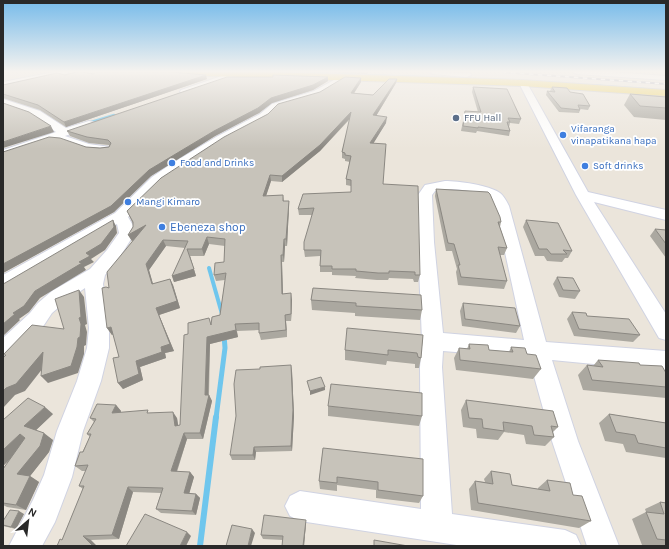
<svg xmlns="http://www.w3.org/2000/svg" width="669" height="549" font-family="Karla,sans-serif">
<rect width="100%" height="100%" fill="#ebe5db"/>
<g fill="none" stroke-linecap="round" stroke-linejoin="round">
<path stroke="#6fc6ed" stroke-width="2" d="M290 72 328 73
M337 74 426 77
M591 85 646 89"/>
<path stroke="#6fc6ed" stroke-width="2.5" d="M88 123 114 115"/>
<path stroke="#6fc6ed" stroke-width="4" d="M209 268 222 314"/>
<path stroke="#6fc6ed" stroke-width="5" d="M216 418 225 348 224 335"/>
<path stroke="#6fc6ed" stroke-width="6" d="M200 546 216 417"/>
<g stroke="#d0d3e2" stroke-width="2">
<path id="minor" d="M54 72H69L65 74 3 88V82Z
M233 72H239L240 74 187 94 184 95 180 92 181 90Z
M429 72 470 73 471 75 467 77 433 74Z
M573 72H611L666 76V80L577 74Z
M343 75H346L350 77 320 95 278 108 268 118 224 141 162 183 128 217 135 229V233L119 258 105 275 103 284 109 328V348L101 381 83 431 72 477 55 522 42 546H9L33 500 44 475 57 431 77 381 87 348 89 328 85 288 66 301 52 313 44 325 11 359 3 361V338L30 313 38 303 52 291 90 269 107 250 119 233 117 224 10 288 3 290V275L115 213 152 177 171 164 216 137 260 114 272 104 314 91Z
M523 80 527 83 588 192 666 210V220L594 202 666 314V340L659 338 576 195 519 83Z
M3 99 40 111 66 128 89 121 93 122 94 124 93 126 65 136 89 144 110 147 112 149 110 151 106 153 88 150 54 140 3 158V150L56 132 32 115 3 105Z
M445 181C458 181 489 185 500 193 504 196 507 202 509 206L546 342 666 351V371L552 360 578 441 619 546H587L552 441 529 358 443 351 442 367 452 514 565 530 576 535 581 546H463L300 521 290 516 285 506 290 496 300 491 421 509 420 367 422 341 418 242V195L425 185ZM445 189C462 189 485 191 495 206L524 340 443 333 434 242 432 195 435 191Z"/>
</g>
<g stroke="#c7c7c7" stroke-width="2">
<path id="major" d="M173 72H268L523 80 666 90V96L523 86 178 75Z"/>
</g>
<use href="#minor" fill="#fff" fill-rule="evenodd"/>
<use href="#major" fill="#eed25d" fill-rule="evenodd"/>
<g stroke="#9ea0b3" stroke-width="2">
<path id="rail" d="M502 72 666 84"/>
</g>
<use href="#rail" stroke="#fff" stroke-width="1.5" stroke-dasharray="4.5" stroke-linecap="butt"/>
</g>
<path fill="#aba8a0" d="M313 72H368L367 74Z
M94 74 207 79 66 127 40 110 3 98V85L65 75Z
M397 79 396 83 376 116 386 123 373 143 383 184 420 275 418 282H414L413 279 389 278 388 280H377L355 278 356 276 332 275V272H320V256L305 257 304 250 312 215H299L298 209 351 192V186L346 185V179L350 162 345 161V159L342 158V152L350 119 320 151 282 182 271 181 266 196 283 195 284 201H289V207L287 246H285L284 262H282L283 294 292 300 291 321H286L287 337 261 340 259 333V330L237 331 238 337 210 344 209 395 212 401 203 439H187L177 472H190L194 477 189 493 196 494 200 498 196 515 161 513 156 509 161 493 133 492 119 539 91 540H62L83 489 79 486 86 471H82L75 466 90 437 87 434 94 422 90 418 116 405 121 411V413H150L177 418 178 425H180L188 334 211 324 220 315 225 280 216 281 214 275 224 262 225 246 209 244 204 256H190L196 276 174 282 172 276 185 248 166 246 149 270 153 284 170 279 173 285 180 308 159 315 174 351 165 353 166 358 140 367 143 380 123 389 118 383 119 357 113 334 112 335 107 328 109 288 133 240 132 241 128 235 133 227V224L127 211 361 82 354 93 373 95Z
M328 81 313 90 272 103 259 113 215 136 151 176 114 212 3 273V152L86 147 100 148 109 147V145L89 143 70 136 67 131Z
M473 87 521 119 519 124 510 123 509 127 510 131 509 136 477 131 476 133 461 131 465 111 478 112 472 92Z
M552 87 570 92 590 106 588 110 580 109V110L579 113 559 112 546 95 547 91H551H550Z
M630 94 666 97V120L634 117 624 105Z
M436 189 501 222 500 227 507 248 504 255H500L507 281 504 289 458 285 456 272 457 269 452 251H446L435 196Z
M526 220 572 251 568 258H565L562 262 547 261 544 256H535L523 227Z
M655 229 666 230V258L650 236Z
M557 277 580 291 575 299 559 297 553 284Z
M313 288 422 310 420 320 355 316V313L312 310 311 300Z
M463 303 520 326 516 333 462 326 460 311Z
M572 312 587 316 640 335 633 342 574 336 567 319Z
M423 335 421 358 419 368H415V364L387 361 386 365 345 360V350Z
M469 344 489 350 509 352 511 347 527 354 541 369 533 379 456 370 454 358 459 348 467 349Z
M598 360 640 365 666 373V398L583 390 578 375 587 365 593 366Z
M292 371 294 416 292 451 256 452 255 460H232L230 455Z
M466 400 558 427 553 432 554 437 545 446 526 444 524 435 504 432 498 440 477 438 476 429 463 427 461 410Z
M328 406 422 416 419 426 328 416Z
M53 414 36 430 53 440 49 452 30 476 39 482 26 510 7 507 3 505V469L11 458 3 466V420Z
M609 414 666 423V458L626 452 623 444 605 441 599 423Z
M323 448 423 496 419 503 376 498V490L337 485V491L320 489 319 481Z
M491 471 512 485 538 489V488L547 480 573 495 591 521 579 528 471 510 469 489 475 481 485 482 484 479Z
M660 502 666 503V546H651L642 545 632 519 646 512 645 509Z
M24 514 16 529 3 526V521Z
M306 523 304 546H282L283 540 263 539 261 535Z"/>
<path fill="#8b8882" d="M206 75 207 79 66 127 64 122Z
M328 77V81L313 90 272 103 259 113 215 136 151 176 114 212 3 273V264L149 170 214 131 271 98Z
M361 78V82L351 98V93Z
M397 79 396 83 373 121V115Z
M351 112V117L320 151 282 182V176Z
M387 117 386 123 370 149V143Z
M51 126 54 132 3 148V142Z
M270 175 271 181 264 202 263 196Z
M289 201V207L287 246 286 239Z
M113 220 116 226 117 233 105 250 91 259 94 262 84 267 86 270 40 298 29 312 19 319 20 320 3 336V324L13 313 35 291 79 262Z
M146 225 149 232 132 241 128 235Z
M207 237 209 244 204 256 202 249Z
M284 239 285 246 284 262 283 255Z
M163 240 166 246 149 270 155 291 152 284 146 264Z
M281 255 282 262 283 300 282 294Z
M190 256 196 276 174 282 172 276Z
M170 279 173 285 180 308 159 315 174 351 165 353 166 358 140 367 143 380 123 389 118 383 136 361 156 308Z
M79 290 84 297 87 324 85 325 87 332 86 345 84 346V354L78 373 48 383 41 376 78 338 79 318Z
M291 293 292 300 291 321Z
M285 315 286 321 287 337 286 330Z
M235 324 238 337 210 344 208 398 209 395 212 401 203 439 200 433 205 395 207 337Z
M111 327 115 333 112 335 107 328Z
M43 352 50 359 25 391 15 395 3 408V391Z
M291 365 292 371 294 416 292 451 291 446Z
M325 387V390L310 395V391Z
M116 405 121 411 118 419 112 413Z
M45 407 53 414 33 433 24 426Z
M173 412 177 418 179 431 175 426Z
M44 433 53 440 49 452 27 480 17 474Z
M184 433 187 439 175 476 171 471Z
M20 434 29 441 3 466V450Z
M254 447 256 452 255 460 253 455Z
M190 472 194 477 188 498 184 493Z
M30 476 39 482 26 510 16 505Z
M128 487 133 492 119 539 112 535Z
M196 494 200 498 196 515 192 511Z
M19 511 24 514 16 529 11 527Z
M306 520V523L304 546H303Z
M252 529 255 533 251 546H248Z
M187 532 191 536 186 546H180Z
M83 536 91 540 97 546H93Z"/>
<path fill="#c7c3ba" stroke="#8b8882" d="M76 72H83L94 74V72H172L206 75 64 122 38 105 3 94V85L57 73 65 75Z
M273 75 328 77 313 85 271 98 258 108 214 131 149 170 111 206 3 264V152L49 137 60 138 86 147 100 148 109 147 111 143 108 140 87 137 67 131 227 77H273Z
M345 77 361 78 351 93 373 95 389 79H397L373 115 387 117 370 143 386 144 383 184 418 186 420 275H415V272L389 271V273H378L356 271V269H332V266H320L321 250H304V242L314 208 298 209 303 194 351 192V180L346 179 351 156 345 155V153L342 152 351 112 320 145 282 176 270 175 263 196 283 195V201H289L286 239H284L283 255H281L282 294 291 293V314L285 315 286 330 259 333V323L235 324 236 330 207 337 205 395H209L200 433H184L171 471 190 472 184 493 196 494 192 511 156 509 163 488 128 487 112 535 83 536 93 546H57L60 539 62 540 84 486H79L88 465 75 466 80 452H83L91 434H87L96 419 90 418 97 404 116 405 112 413 148 410 147 413 173 412 175 426 180 425 184 335 188 334V323L209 318 211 325 212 317 220 315 226 273 214 275 215 263 224 262 225 239 207 237 202 249H187L194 269 172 276 188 241 163 240 146 264 152 284 170 279 177 301 156 308 170 344 161 347 162 352 136 361 139 374 118 383 113 358 119 357 111 327 107 328 102 288 106 287 109 288 107 272 146 225 128 235 133 227V222L127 211 161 178 224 137 268 114 278 104 320 92Z
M473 87 507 89 521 119 508 118 510 122H507L510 131 478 127V128L463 126 465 111 481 112Z
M552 87 567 88 570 92 583 94 590 106 578 105 580 110 561 108 547 91 555 92Z
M630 94 666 97V108L640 106Z
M3 103 29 112 51 126 3 142Z
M436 189 488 192 490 194 500 217 501 222H498L507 248 498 247 507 281 461 277 458 265H460L454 244 448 243Z
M113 220 114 227 101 244 86 253 90 256 79 262 82 263 35 291 24 306 13 313 15 314 3 324V284L5 283Z
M526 220 558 223 572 251 563 250 567 254H551L547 249H539Z
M655 229 666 230V244Z
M557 277 573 278 580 291 563 290Z
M313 288 421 295 422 310 356 306V303L311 300Z
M79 290 81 317 79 318 81 324 80 337 78 338 77 347 71 366 41 376 43 352 16 384 6 388 3 391V358L6 355H3L32 325 64 329 55 299Z
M463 303 515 308 520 326 465 319Z
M572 312 586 313 587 316 629 319 640 335 579 329Z
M347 328 423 335 421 358 418 357 417 353 388 350V355L345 350Z
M469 344 488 345 489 350 513 352 511 347 525 348 527 354 536 355 541 369 460 360 459 348 470 349Z
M598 360 639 363 640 365 662 366 666 373V387L592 380 587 365 603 367Z
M291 365 293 410 291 446 254 447 253 455H230L236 416 234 384 236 370 260 369V367Z
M321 377 325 387 310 391 307 381Z
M331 384 422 393V416L328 406Z
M28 398 45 407 24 426 44 433 40 446 17 474 30 476 16 505 3 503V469L25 438 20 434 3 450V420Z
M466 400 553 411 558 427 551 426 554 437 534 435 532 426 503 422 504 431 483 428 482 419 469 418Z
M609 414 666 423V448L638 443 635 435 616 432Z
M323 448 423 459V496L378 490V482L337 477V483L319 481Z
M491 471 510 474 512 485 550 491 547 480 570 483 573 495 582 496 591 521 478 503 475 481 493 484Z
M660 502 666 503V540L657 539 646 512 664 514Z
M10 510 19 511 11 527 3 525V521Z
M145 514 187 532 180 546H126Z
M264 515 306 520 303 546H282L283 536 261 535Z
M232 525 252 529 248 546H226Z
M374 540 408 546H374Z"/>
<linearGradient id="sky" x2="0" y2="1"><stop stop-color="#77bbea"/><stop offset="0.48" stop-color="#f6f3ef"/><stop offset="1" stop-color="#f6f3ef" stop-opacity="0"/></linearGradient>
<rect width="669" height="149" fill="url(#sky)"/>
<circle fill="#5c6f8a" stroke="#fff" stroke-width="1.5" cx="456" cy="118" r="4"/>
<g fill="#3f7fe0" stroke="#fff" stroke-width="1.5">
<circle cx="563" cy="135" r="4"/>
<circle cx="172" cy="163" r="4"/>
<circle cx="585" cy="166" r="4"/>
<circle cx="128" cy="202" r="4"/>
<circle cx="162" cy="227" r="4"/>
</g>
<g text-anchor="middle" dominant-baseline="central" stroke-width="3.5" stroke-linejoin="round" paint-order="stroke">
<g font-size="10" fill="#4e5e75" stroke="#fff" text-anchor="start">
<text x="464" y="118">FFU Hall</text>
</g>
<g font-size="10" fill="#366cbe" stroke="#fff" text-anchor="start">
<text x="571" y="129">Vifaranga<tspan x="571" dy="12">vinapatikana hapa</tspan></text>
<text x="180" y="163">Food and Drinks</text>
<text x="593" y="166">Soft drinks</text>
<text x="136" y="202">Mangi Kimaro</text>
</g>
<g font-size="12" fill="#366cbe" stroke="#fff" text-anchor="start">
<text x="170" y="227">Ebeneza shop</text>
</g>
</g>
<rect width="669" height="549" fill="none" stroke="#292929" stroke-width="8"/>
<g transform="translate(28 521) rotate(28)" stroke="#ffffff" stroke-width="3" paint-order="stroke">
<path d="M0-3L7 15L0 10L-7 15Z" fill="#292929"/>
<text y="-6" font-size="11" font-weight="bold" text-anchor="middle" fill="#292929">N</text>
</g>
</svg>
